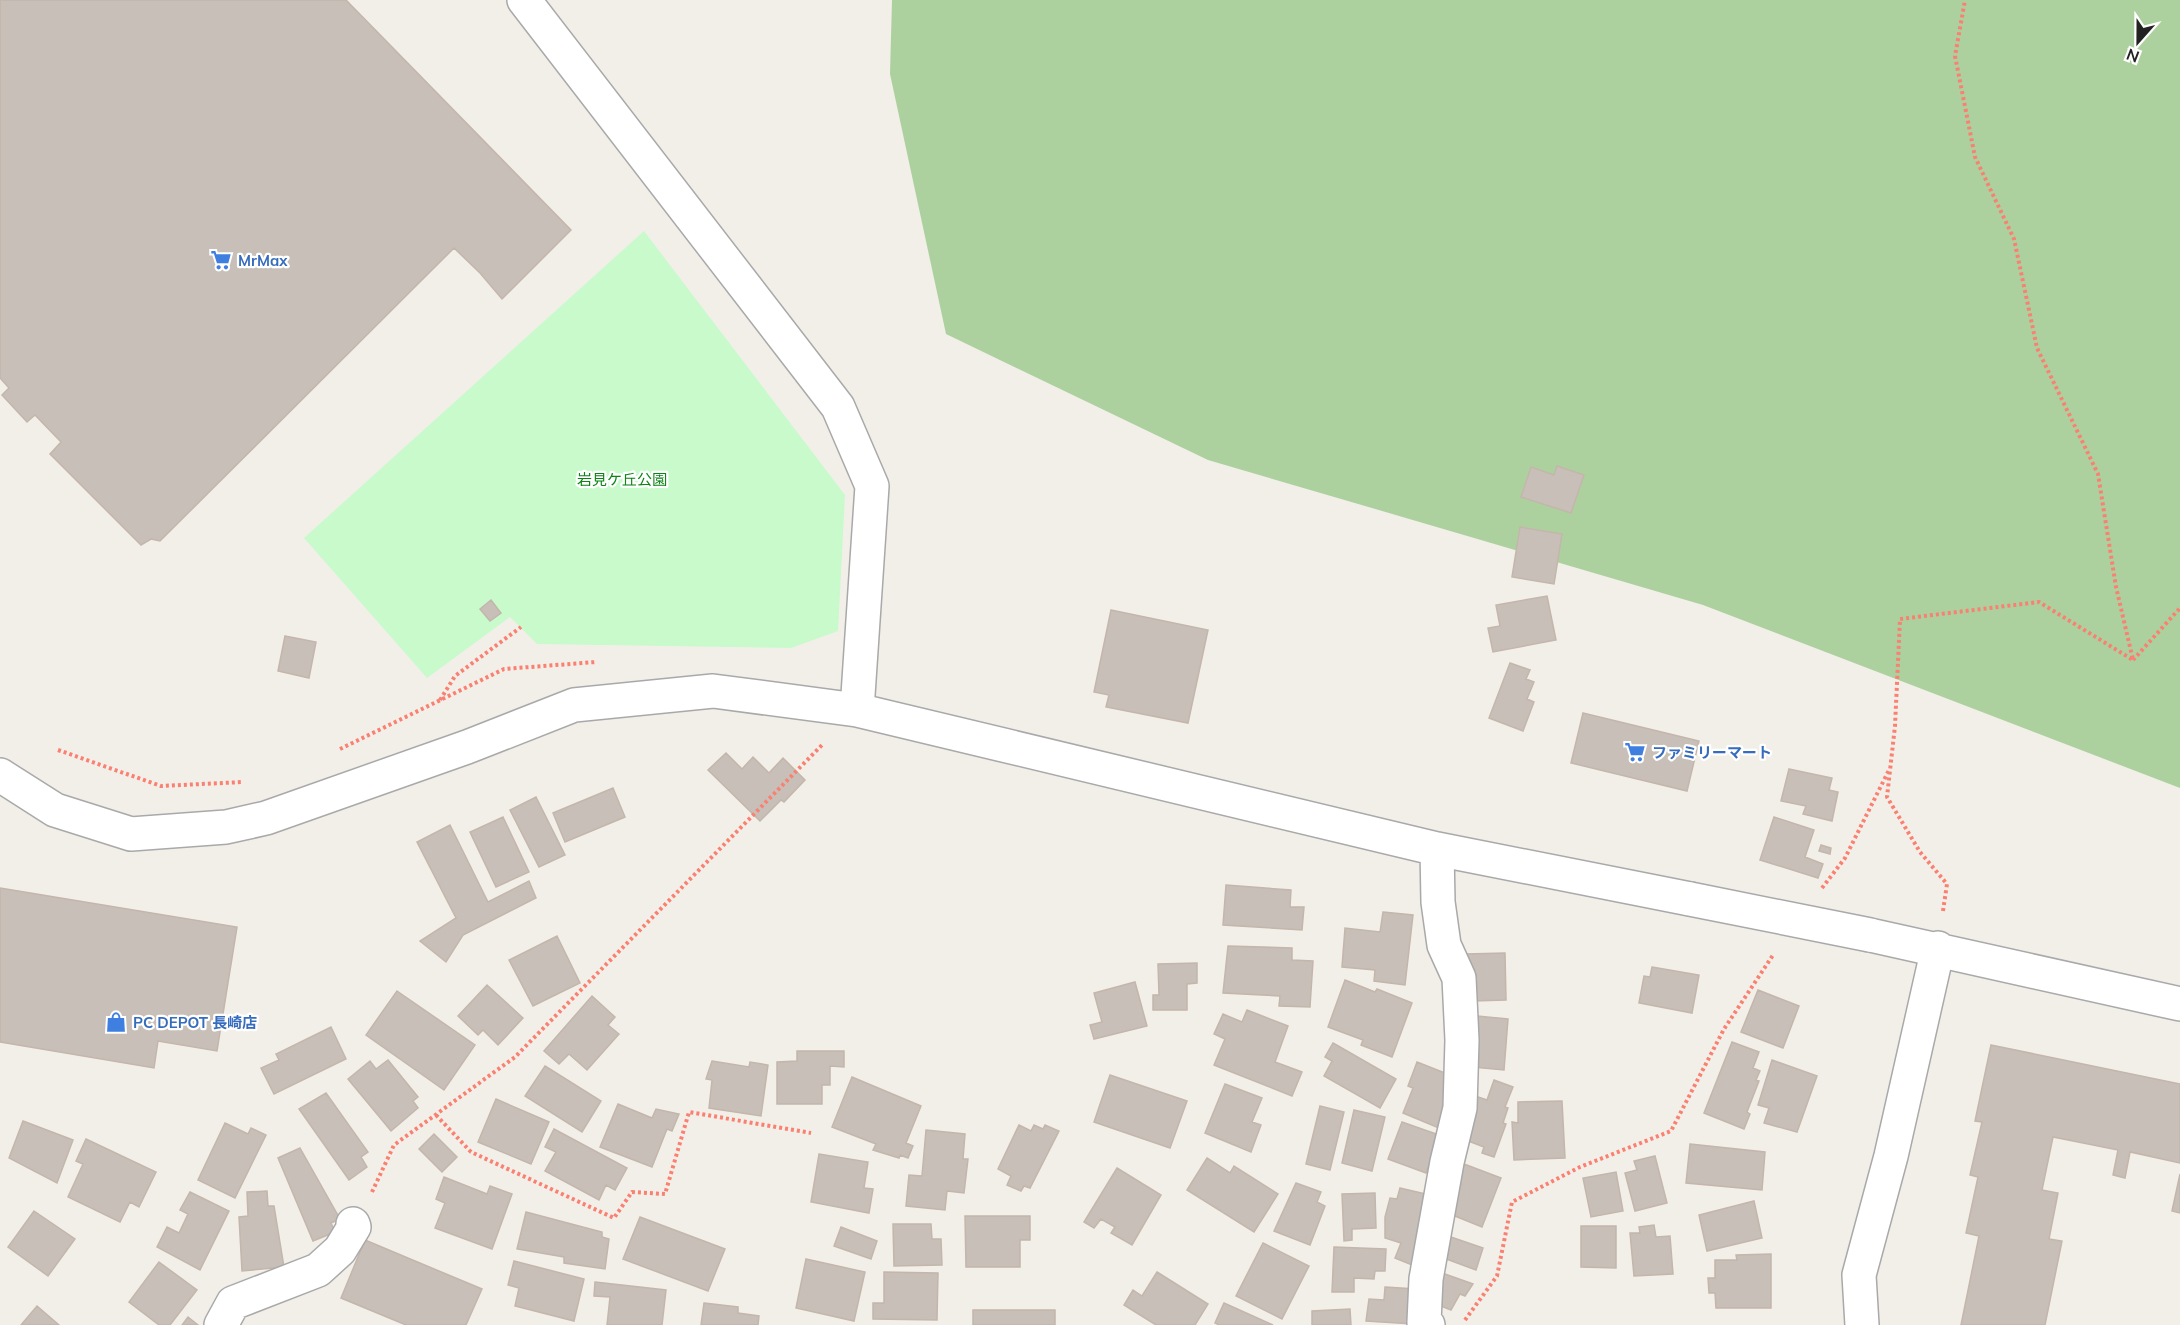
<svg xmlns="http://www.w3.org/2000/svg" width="2180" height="1325" font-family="Mulish,'Noto Sans JP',sans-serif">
<rect width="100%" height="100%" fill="#f2efe9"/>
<path fill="#add19e" d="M892 0H2180V788L1703 605 1208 460 946 334 890 74Z"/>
<path fill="#c8facc" d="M644 231 845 495 838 631 791 648 537 644 510 617 427 678 304 538Z"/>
<path fill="#c7bfb8" stroke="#c4b6ab" stroke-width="1.5" d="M0 0H346L571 230 502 299 480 273 454 248 160 541 151 539 141 545 50 454 61 442 35 415 27 422 2 395 9 388 0 378Z
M1557 466 1584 475 1571 513 1521 497 1531 467 1554 475Z
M1520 527 1562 534 1554 584 1512 577Z
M1547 596 1556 640 1493 652 1488 628 1500 626 1496 605Z
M491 600 501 613 490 621 480 609Z
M1111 610 1208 630 1188 723 1106 707 1109 695 1094 692Z
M285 636 316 642 309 678 278 671Z
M1510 663 1530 670 1526 679 1534 682 1527 699 1534 702 1523 731 1489 718Z
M1583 713 1699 741 1687 791 1571 763Z
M726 753 742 769 753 757 769 773 783 758 805 780 784 802 781 800 760 821 708 770Z
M1789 769 1832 778 1829 790 1838 792 1832 821 1803 814 1806 806 1781 801Z
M613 788 625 817 565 842 553 813Z
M536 797 565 855 539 867 510 810Z
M503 817 529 872 496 887 470 832Z
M1774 817 1814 830 1805 857 1823 864 1818 878 1760 860Z
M450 825 488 902 529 881 536 898 463 935 446 962 420 941 456 918 417 842Z
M1821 845 1831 848 1830 854 1819 851Z
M1226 885 1291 890 1290 907H1304L1302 930 1223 925Z
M0 888 237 927 217 1051 158 1041 154 1068 0 1042Z
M1383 912 1413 915 1405 985 1374 981 1375 970 1342 967 1345 928 1380 932Z
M557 936 580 983 533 1006 509 960Z
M1228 946 1292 948V960L1313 961 1310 1007 1279 1006 1280 996 1223 993Z
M1505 953 1506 1000 1473 1001 1465 954Z
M1197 963V983L1187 984V1010H1153V995H1159L1158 964Z
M1652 967 1699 975 1692 1013 1639 1003 1644 976 1650 977Z
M1345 980 1375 992 1377 989 1412 1003 1392 1057 1361 1045 1363 1040 1328 1027Z
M1135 982 1147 1026 1094 1039 1090 1025 1102 1022 1094 993Z
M487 985 523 1018 498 1045 483 1030 478 1035 458 1016Z
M1758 990 1799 1006 1783 1048 1741 1032Z
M397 991 475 1045 444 1090 366 1035Z
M592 996 615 1017 608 1025 619 1034 587 1070 569 1054 559 1064 544 1051Z
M1247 1010 1288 1026 1275 1062 1302 1072 1292 1096 1214 1065 1225 1039 1214 1034 1223 1014 1242 1022Z
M1477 1016 1508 1019 1504 1070 1473 1067Z
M331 1027 346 1059 274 1094 261 1068 279 1060 276 1054Z
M1732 1042 1759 1052 1753 1068 1760 1071 1756 1080 1759 1081 1747 1112 1750 1114 1744 1129 1704 1113Z
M1333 1043 1396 1079 1380 1108 1324 1076 1332 1061 1325 1057Z
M1991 1045 2180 1084V1163L2130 1152 2125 1178 2113 1175 2118 1150 2053 1137 2042 1190 2058 1193 2049 1239 2062 1241 2045 1325H1961L1979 1236 1966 1233 1978 1177 1970 1175 1982 1122 1975 1121Z
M797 1051H844V1067L830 1066V1085H822V1104H777V1062L797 1061Z
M388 1060 418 1097 413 1101 418 1108 391 1131 348 1079 370 1061 376 1069Z
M1772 1060 1817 1076 1797 1132 1764 1123 1769 1108 1758 1105Z
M712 1061 749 1067 750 1062 768 1065 761 1116 709 1108 712 1080 706 1079Z
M1417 1062 1450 1075 1442 1120 1439 1128 1403 1113 1413 1088 1408 1086Z
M545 1066 601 1101 582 1132 525 1096Z
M1110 1075 1187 1101 1170 1148 1094 1122Z
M852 1077 921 1106 906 1143 913 1146 908 1158 900 1155 899 1158 873 1150 876 1144 832 1127Z
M1494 1080 1513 1087 1505 1107 1508 1108 1503 1123 1506 1124 1494 1157 1482 1153 1484 1147 1463 1139 1478 1097 1487 1100Z
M1225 1084 1262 1098 1252 1122 1261 1125 1251 1152 1205 1133Z
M326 1093 368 1152 361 1157 367 1167 349 1180 299 1109Z
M496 1099 549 1122 531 1164 478 1142Z
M1562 1101 1565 1158 1514 1160 1512 1122 1518 1123V1102Z
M618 1104 652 1118 656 1109 679 1114 672 1131 667 1129 652 1167 600 1147Z
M1320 1106 1344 1112 1330 1170 1306 1164Z
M1354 1110 1385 1117 1372 1171 1342 1163Z
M23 1121 73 1140 57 1183 9 1158Z
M1402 1122 1439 1135 1426 1173 1388 1159Z
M225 1123 248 1134 251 1128 266 1135 235 1198 198 1180Z
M1019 1125 1031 1131 1034 1125 1043 1129 1045 1125 1059 1131 1030 1188 1024 1186 1021 1191 1007 1185 1011 1176 998 1169Z
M554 1129 627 1168 615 1190 606 1185 599 1200 545 1171 556 1152 545 1147Z
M926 1130 965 1134 963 1159H968L964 1193 947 1191 945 1210 906 1206 909 1175 922 1176Z
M434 1134 457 1157 442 1172 419 1149Z
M86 1139 156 1172 139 1207 130 1202 120 1222 68 1197 83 1164 76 1161Z
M1690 1144 1765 1152 1762 1190 1686 1183Z
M300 1148 340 1219 331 1223 335 1232 313 1241 278 1158Z
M819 1154 868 1162 864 1188 873 1189 869 1213 811 1202Z
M1655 1156 1667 1203 1635 1211 1625 1173 1637 1170 1634 1161Z
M1207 1158 1230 1173 1234 1166 1278 1194 1254 1232 1187 1190Z
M1464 1164 1501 1178 1482 1227 1450 1214 1461 1184 1457 1182Z
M1117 1168 1161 1195 1132 1245 1111 1233 1115 1227 1101 1219 1094 1228 1084 1222Z
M1616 1172 1623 1211 1591 1217 1583 1178Z
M2180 1174V1213L2172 1211Z
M444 1177 487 1194 490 1186 512 1194 492 1249 435 1228 445 1203 436 1199Z
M1296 1183 1321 1192 1317 1202 1325 1206 1310 1245 1274 1231Z
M1400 1188 1426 1194 1417 1267 1395 1258 1401 1243 1385 1238V1217L1390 1198 1397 1199Z
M267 1191 268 1206H274L284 1267 242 1271 239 1217 248 1216 247 1192Z
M190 1192 229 1211 200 1270 157 1247 167 1227 179 1233 188 1214 180 1210Z
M1375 1193 1376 1228 1352 1229V1240L1344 1241 1342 1194Z
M1754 1201 1762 1238 1707 1251 1699 1215Z
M34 1211 75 1239 48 1276 8 1247Z
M526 1212 602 1232V1237L609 1239 605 1269 564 1263V1257L517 1249Z
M965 1216H1030V1240H1020V1267H966Z
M640 1217 725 1249 708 1291 623 1259Z
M893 1224H931L932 1239H941L942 1265 894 1266Z
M1654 1225 1656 1237 1670 1236 1673 1274 1634 1276 1630 1233H1640L1639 1227Z
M1581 1226H1616V1268L1581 1267Z
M841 1227 877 1241 871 1259 834 1246Z
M1448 1236 1483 1248 1476 1270 1441 1257Z
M365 1240 482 1289 466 1325H406L341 1298Z
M1263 1243 1309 1266 1282 1319 1236 1296Z
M1334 1247 1386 1249 1385 1271H1375L1374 1279 1354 1278V1292H1332Z
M1771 1254V1308H1716L1715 1293H1709L1708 1278H1715V1260H1737L1736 1255Z
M806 1259 865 1272 854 1321 796 1308Z
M514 1261 584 1279 574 1321 515 1306 519 1288 508 1285Z
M159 1262 197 1290 170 1325H159L129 1302Z
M884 1272 938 1273 937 1320 873 1319V1303H884Z
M1157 1272 1208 1304 1195 1325H1156L1124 1305 1133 1290 1142 1296Z
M1442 1273 1473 1284 1465 1296 1460 1294 1451 1310 1436 1304Z
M595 1282 666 1290 662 1325H607L610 1297 594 1296Z
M1385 1287 1416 1289 1413 1324 1366 1321 1369 1299 1384 1300Z
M704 1303 738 1307V1313L759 1316 758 1325H701Z
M1224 1303 1273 1325H1219L1215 1323Z
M37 1306 59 1325H21Z
M1350 1309 1351 1325H1312V1311Z
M973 1310H1055V1325H973Z
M188 1317 198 1325H182Z"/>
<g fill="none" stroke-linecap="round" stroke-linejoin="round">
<g stroke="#a9a9a9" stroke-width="36">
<path id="minor" d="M524 0 838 407 872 486 857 710
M0 775 55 810 131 834 226 827 266 818 467 747 574 705 713 691 857 710 1437 849 1690 899
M1870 935 2180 1004
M221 1325 233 1303 318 1270 340 1250 354 1227 353 1224
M1428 1325 1424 1322 1426 1279 1447 1162 1460 1108 1462 1040 1459 978 1444 945 1438 902 1437 849
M1862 1325 1859 1275 1891 1156 1938 948"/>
</g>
<path stroke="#fa8072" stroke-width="4" stroke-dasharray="3 3" stroke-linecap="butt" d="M2133 660 2180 608
M440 700 455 676 521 627
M340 749 504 669 596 662
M58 750 161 786 243 782
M1822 888 1845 858 1889 770
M1943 911 1947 884 1920 852 1887 797 1895 726 1900 619 2039 602 2133 660 2116 587 2098 474 2037 348 2014 239 1975 157 1955 56 1965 0
M436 1115 471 1152 614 1218 632 1192 665 1194 689 1112 811 1133
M372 1192 394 1145 515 1057 823 744
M1465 1320 1497 1276 1512 1202 1580 1167 1671 1131 1724 1029 1773 955"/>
<use href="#minor" stroke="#fff" stroke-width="33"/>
<g stroke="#a9a9a9" stroke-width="36" stroke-linecap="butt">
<path id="minor-bridge" d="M1690 899 1870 935"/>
</g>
<use href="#minor-bridge" stroke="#fff" stroke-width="33"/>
</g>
<defs>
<g id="supermarket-bare" transform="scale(1.62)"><path d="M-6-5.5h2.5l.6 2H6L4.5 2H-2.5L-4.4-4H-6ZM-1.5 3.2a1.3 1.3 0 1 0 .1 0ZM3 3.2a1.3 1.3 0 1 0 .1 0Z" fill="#3f7fe0" stroke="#fff" stroke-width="2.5" paint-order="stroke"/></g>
<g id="shop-bare" transform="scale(1.62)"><path d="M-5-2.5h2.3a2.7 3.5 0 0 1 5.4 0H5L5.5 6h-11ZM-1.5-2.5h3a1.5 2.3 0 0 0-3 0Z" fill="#3f7fe0" stroke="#fff" stroke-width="2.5" paint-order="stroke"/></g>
</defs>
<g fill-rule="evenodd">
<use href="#supermarket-bare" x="221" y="260"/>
<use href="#supermarket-bare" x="1635" y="752"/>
<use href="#shop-bare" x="116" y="1022"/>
</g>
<g text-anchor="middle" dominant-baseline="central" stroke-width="4.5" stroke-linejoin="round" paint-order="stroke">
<g font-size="15" font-weight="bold" fill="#366cbe" stroke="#fff" text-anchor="start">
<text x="238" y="260">MrMax</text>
<text x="1652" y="752">ファミリーマート</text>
<text x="133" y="1022">PC DEPOT 長崎店</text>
</g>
<g font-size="15" fill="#0c8416" stroke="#fff">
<text x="622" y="479">岩見ケ丘公園</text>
</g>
</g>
<g transform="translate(2138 42) rotate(201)" stroke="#ffffff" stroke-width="4.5" paint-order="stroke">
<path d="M0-4.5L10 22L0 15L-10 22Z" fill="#222222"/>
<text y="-9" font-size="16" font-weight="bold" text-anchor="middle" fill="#222222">N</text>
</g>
</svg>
